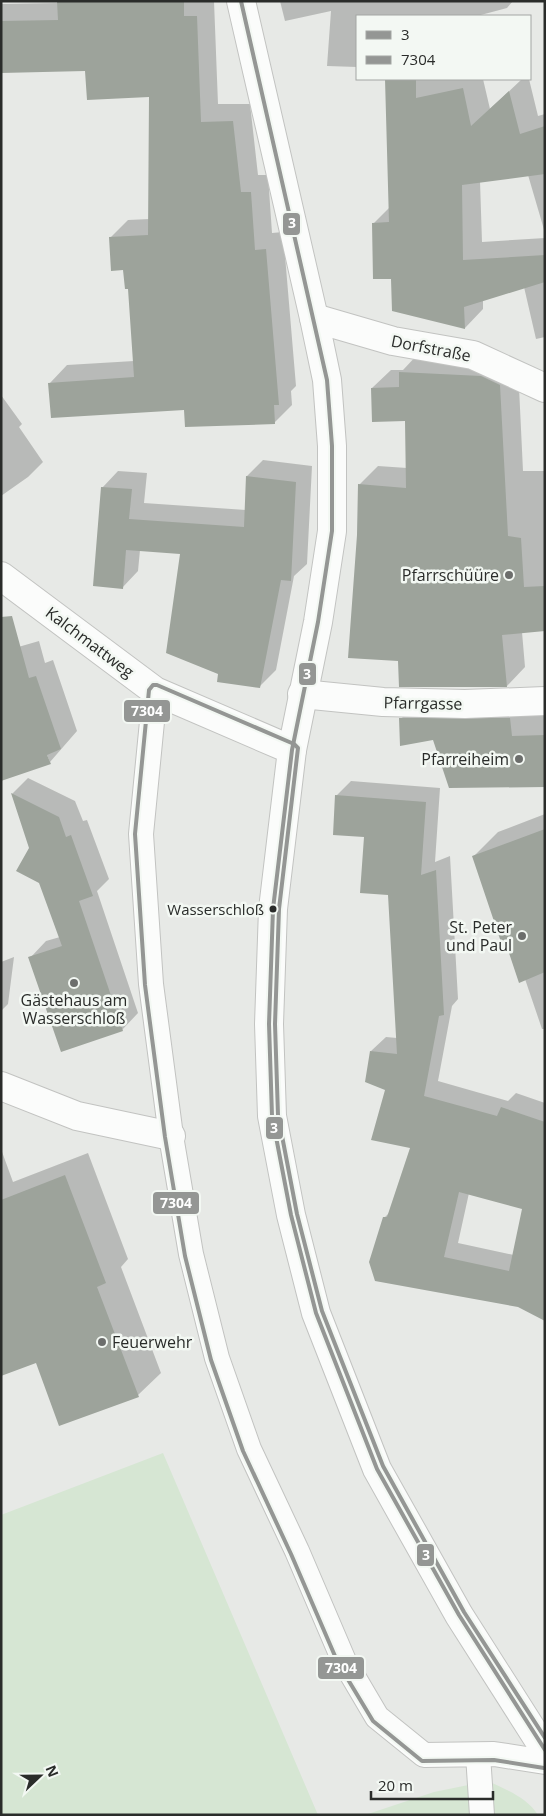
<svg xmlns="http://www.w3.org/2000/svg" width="546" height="1816" font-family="'Open Sans',sans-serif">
<rect width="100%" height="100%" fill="#e7e9e6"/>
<path fill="#d6e6d3" d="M163 1453 318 1815H1V1515Z
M488 1781C505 1789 528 1798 538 1815H365L434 1792Z"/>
<path fill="#0003" fill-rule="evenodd" d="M58 1H214L218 104H250L258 175H268L272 233 283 232 296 386 291 391 292 405 274 423 50 383 67 365 134 361 129 287 124 269 110 238 128 220 150 219V96L86 70 1 72V4L58 3Z
M280 1H513L507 8 477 16H357V67L327 66 331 11 285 21Z
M387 79H483L490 109 522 79H529L538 116 545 114V233L528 175 480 181 482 242 545 238V337L536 339 524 287 483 300V309L465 328 373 224 390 207Z
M418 354 518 366 523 471H545V630L522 632 525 667 507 686 400 659 359 535V485L378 466 407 468 406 420 372 388 391 370H403Z
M1 395 22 424 19 427 43 462 28 477 1 496Z
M263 460 312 466 307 564 294 576 276 670 260 686 220 673 181 553 140 550 138 571 122 588 102 488 118 471 147 473 144 503 246 510 247 476Z
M39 641 45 663 53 660 77 731 50 762 1 652Z
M419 700 545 706V786L434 738 401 719Z
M28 778 75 801 83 821 87 820 109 879 97 891 138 1013 122 1030 30 958 46 941 60 937 12 794Z
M351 781 440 788 435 862 450 856 458 999 452 1006 438 1081 508 1101 516 1093 545 1103V1302L518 1306 384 1218 390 1212 412 1147 371 1051 386 1037 397 1038 389 894 365 836 336 796ZM469 1193 524 1208 514 1255 458 1243Z
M545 814V1029H542L525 979 473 857 498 832Z
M14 957 8 1004 1 1011V962Z
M1 1149 13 1182 88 1153 128 1259 121 1267 161 1373 138 1395 36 1361 1 1374Z"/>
<path fill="#9da39b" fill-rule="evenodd" d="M57 1H184V16H197L201 122 233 121 241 192H251L255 250 266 249 279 405H274L275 424 185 427 184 410 51 418 48 383 134 377 128 289H125L123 270 111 271 109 237 148 235 149 97 87 100 85 71 1 73V21L58 20Z
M385 79H416V98L463 88 471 126 509 91 520 134 545 126V174L462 185 463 260 545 255V282L464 307 465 329 392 311 391 279H373L372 223 389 222Z
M399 372 481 376 500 385 508 536 521 538 524 587 545 586V631L502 635 507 687H399L398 661 348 658 357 535 358 484 406 488 405 421 372 422 371 388 399 387Z
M246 476 296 482 291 581 281 580 260 688 217 682 218 674 166 653 180 554 126 550 123 589 93 586 101 487 132 489 129 519 244 527Z
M12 616 29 678 36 676 61 749 47 755 51 764 1 781V617Z
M399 718H510L512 736 545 735V787L449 788 433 740 400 746Z
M11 793 59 817 66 837 71 835 93 896 79 901 123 1031 61 1052 28 957 62 946 39 883 16 871 29 848Z
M335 795 426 802 421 875 436 870 444 1015 439 1016 424 1096 497 1116 501 1107 545 1122V1321L518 1307 375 1281 369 1262 383 1217H387L410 1148 371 1140 385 1090 365 1082 370 1051 397 1054 388 895 360 893 364 837 333 835ZM459 1192 522 1209 509 1271 444 1257Z
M545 829V972L519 983 505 941 501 942 472 856Z
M65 1175 106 1283 97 1287 139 1397 59 1426 36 1363 1 1376V1200Z"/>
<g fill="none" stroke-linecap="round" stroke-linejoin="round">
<g stroke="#c2c3c1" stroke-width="26">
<path id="lane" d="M155 691 141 834 151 984 171 1136 191 1254 217 1358 249 1449 297 1551 344 1661 377 1717 424 1755 494 1754 545 1762
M478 1755 482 1815"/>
</g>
<g stroke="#c2c3c1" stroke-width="30">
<path id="street" d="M314 318 393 341 473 355 545 388
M1 576 155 691 292 750
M302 694 383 702 465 704 545 701
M1 1086 77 1116 171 1136"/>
</g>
<g stroke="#c2c3c1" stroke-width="30">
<path id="secondary" d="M241 1 314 318 327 380 332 446V531L318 622 292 750 273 909 269 1024 272 1116 291 1215 316 1313 377 1469 459 1615 545 1750"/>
</g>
<use href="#lane" stroke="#fbfcfb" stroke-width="24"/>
<use href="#street" stroke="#fbfcfb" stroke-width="28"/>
<use href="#secondary" stroke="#fbfcfb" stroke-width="28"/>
<g stroke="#f3f8f3" stroke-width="8">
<path id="bus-1" d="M241 1 327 380 332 446V531L318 622 292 750 273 909 269 1024 272 1116 291 1215 316 1313 377 1469 459 1615 545 1750"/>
</g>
<g stroke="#f3f8f3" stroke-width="8">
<path id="bus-2" d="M544 1768 494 1760 422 1761 373 1721 338 1663 291 1554 243 1451 211 1360 185 1256 165 1137 145 985 135 834 149 690 153 685H157L294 744 298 748 279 909 275 1024 278 1115 297 1214 322 1311 383 1466 464 1612 545 1738"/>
</g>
<use href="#bus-1" stroke="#949694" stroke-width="4"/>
<use href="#bus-2" stroke="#949694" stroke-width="4"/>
</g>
<g fill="#6c6e6c" stroke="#f3f8f3" stroke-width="2">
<circle cx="509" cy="575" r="5"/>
<circle cx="519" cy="759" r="5"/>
<circle cx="522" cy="936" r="5"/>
<circle cx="74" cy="983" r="5"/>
<circle cx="102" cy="1342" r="5"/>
</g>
<circle fill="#2a2c2a" stroke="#f3f8f3" stroke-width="2" cx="273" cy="909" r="4.5"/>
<g text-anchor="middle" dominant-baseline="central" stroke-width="5" stroke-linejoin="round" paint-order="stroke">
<g font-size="15" fill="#2a2c2a" stroke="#f3f8f3" text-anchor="end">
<text x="264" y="909">Wasserschloß</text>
</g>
<g font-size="16" fill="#2a2c2a" stroke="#f3f8f3">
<text transform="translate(431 348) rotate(11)">Dorfstraße</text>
<text transform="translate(90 642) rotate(37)">Kalchmattweg</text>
<text transform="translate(423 703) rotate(1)">Pfarrgasse</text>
</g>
<g font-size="16" fill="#2a2c2a" stroke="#f3f8f3" text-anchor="end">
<text x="499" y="575">Pfarrschüüre</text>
<text x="509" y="759">Pfarreiheim</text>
<text x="512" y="927">St. Peter<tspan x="512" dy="18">und Paul</tspan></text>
<text x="74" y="1000" text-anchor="middle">Gästehaus am<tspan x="74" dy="18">Wasserschloß</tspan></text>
<text x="112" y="1342" text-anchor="start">Feuerwehr</text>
</g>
</g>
<g stroke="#f3f8f3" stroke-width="2">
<rect x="282" y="212" width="19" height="24" rx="5" fill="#949694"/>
<rect x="298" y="662" width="19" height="24" rx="5" fill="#949694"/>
<rect x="123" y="699" width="48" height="24" rx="5" fill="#949694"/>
<rect x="265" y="1116" width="19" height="24" rx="5" fill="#949694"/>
<rect x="152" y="1191" width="48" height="24" rx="5" fill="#949694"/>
<rect x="416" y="1543" width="19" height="24" rx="5" fill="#949694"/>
<rect x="317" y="1656" width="48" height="24" rx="5" fill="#949694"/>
</g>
<g font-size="14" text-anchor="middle" font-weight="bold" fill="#fff">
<text x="292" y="228">3</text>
<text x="307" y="679">3</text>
<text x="147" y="716">7304</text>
<text x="274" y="1133">3</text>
<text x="176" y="1208">7304</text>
<text x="426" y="1560">3</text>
<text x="341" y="1673">7304</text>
</g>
<rect width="546" height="1816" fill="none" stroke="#2a2c2a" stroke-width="5"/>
<rect x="356" y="15" width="175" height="65" fill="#f3f8f3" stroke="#a3a6a3"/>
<rect x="366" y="31" width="25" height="8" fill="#949694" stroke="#a3a6a3"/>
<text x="401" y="40" font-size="15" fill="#2a2c2a">3</text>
<rect x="366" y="56" width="25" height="8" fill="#949694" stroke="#a3a6a3"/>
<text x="401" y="65" font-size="15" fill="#2a2c2a">7304</text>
<g transform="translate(40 1776) rotate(68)" stroke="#f3f8f3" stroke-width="4" paint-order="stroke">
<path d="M0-4L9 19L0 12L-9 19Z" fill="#2a2c2a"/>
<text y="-8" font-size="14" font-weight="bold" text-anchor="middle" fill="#2a2c2a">N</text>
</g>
<path d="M371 1791v8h122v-8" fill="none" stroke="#2a2c2a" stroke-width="2.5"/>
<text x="378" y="1791" font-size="15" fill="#2a2c2a" stroke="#f3f8f3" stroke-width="4" paint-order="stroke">20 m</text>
</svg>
